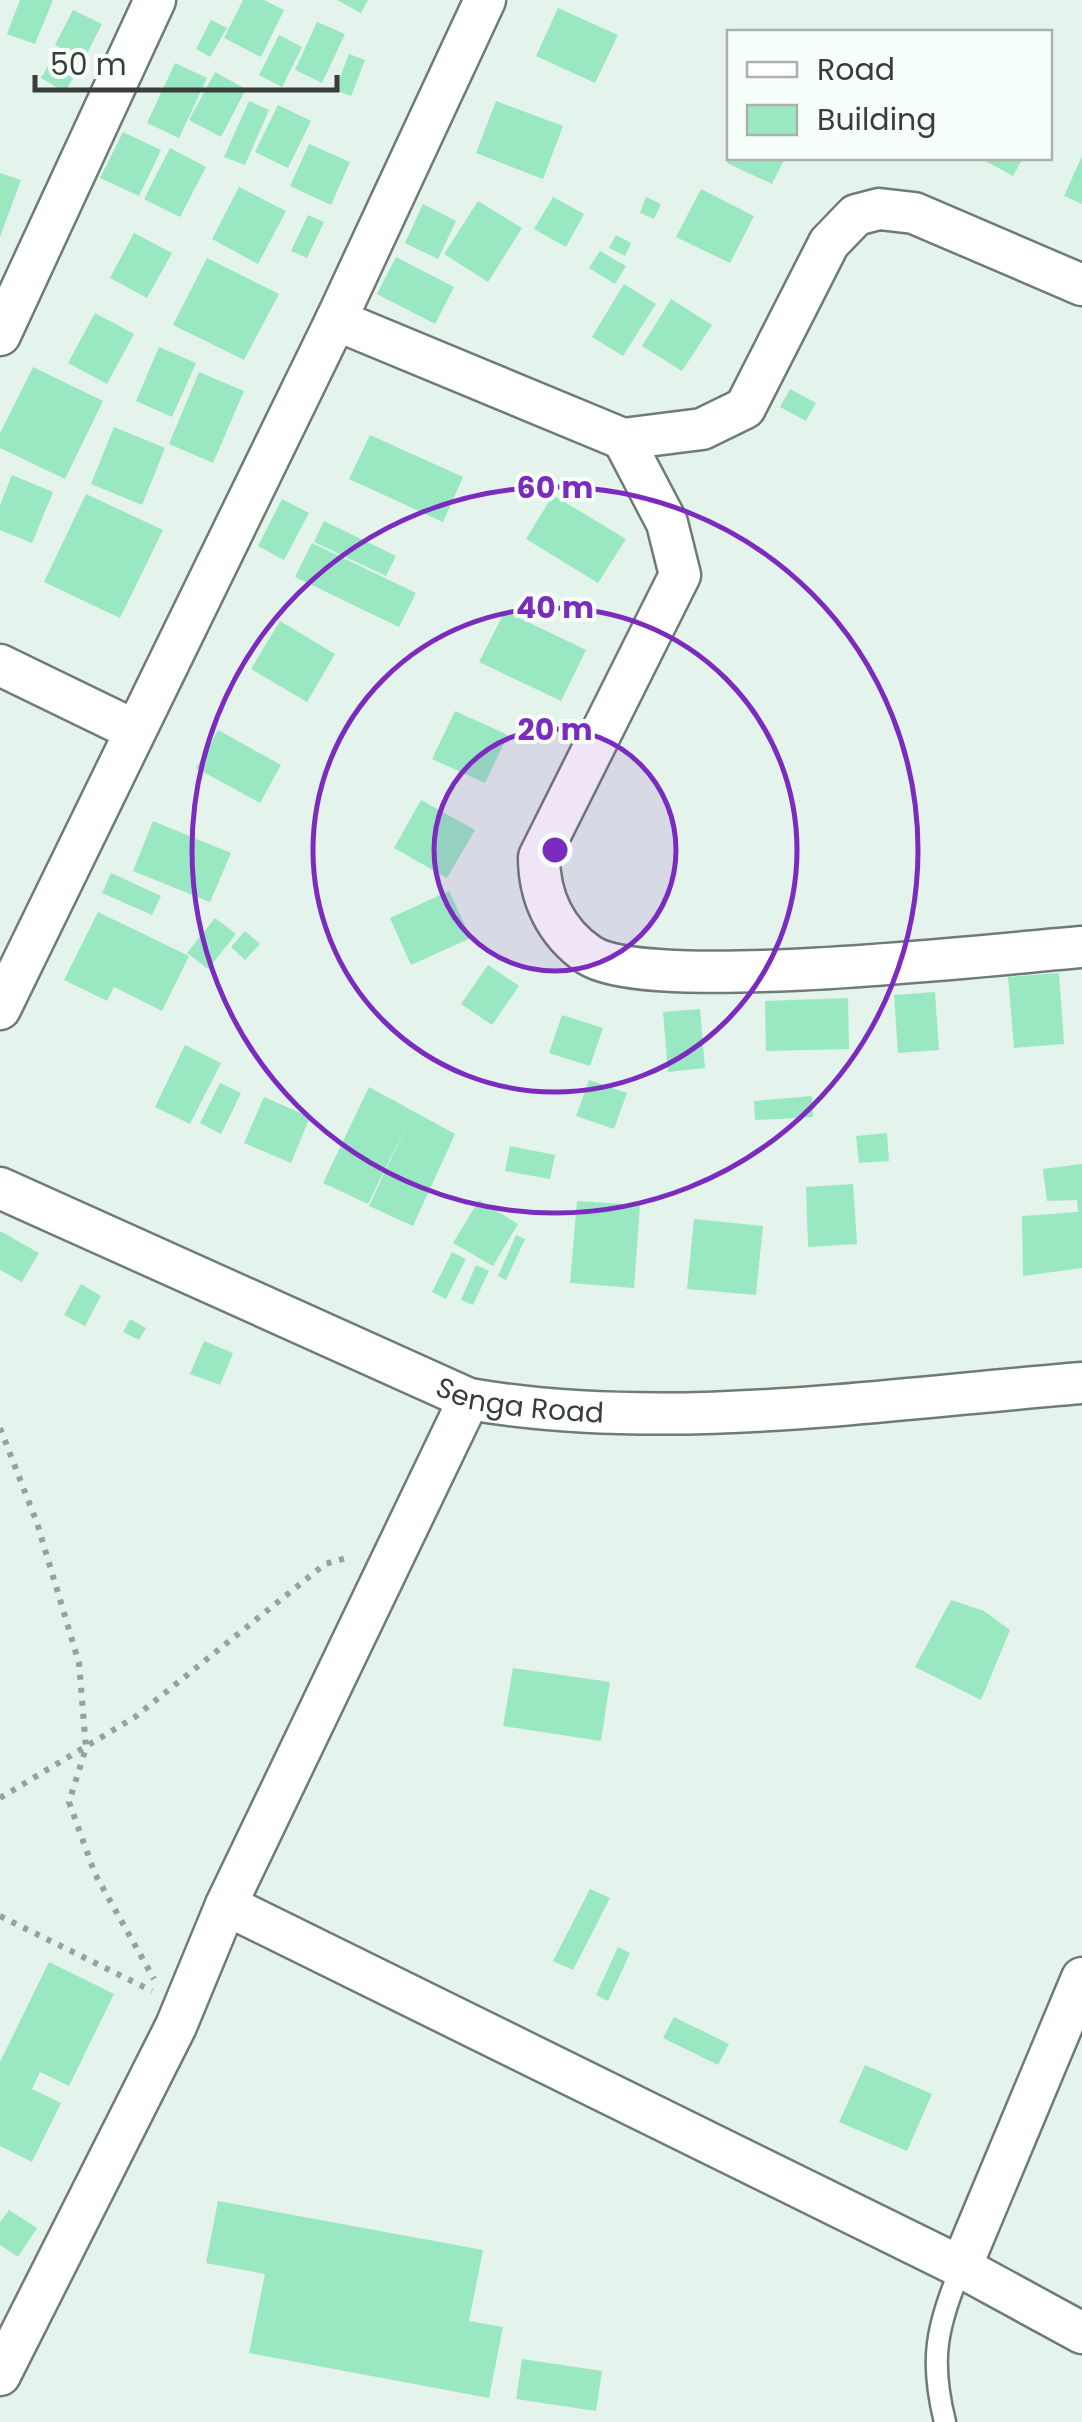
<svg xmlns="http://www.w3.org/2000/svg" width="1082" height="2422" font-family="Poppins,sans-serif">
<rect width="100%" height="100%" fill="#e4f3eb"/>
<path fill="#9ae8c2" d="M20 0H53L35 44 7 34Z
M243 0H264L284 10 261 57 224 38Z
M337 0H368L361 13Z
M558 8 618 35 595 83 536 56Z
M73 10 102 24 84 59 55 45Z
M211 20 227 28 210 57 196 49Z
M317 22 345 34 322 83 295 70Z
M279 35 302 47 282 87 259 75Z
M349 54 365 60 351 96 335 90Z
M175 63 207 78 179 138 147 123Z
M49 64 73 78 65 92 41 78Z
M215 72 246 89 221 137 189 120Z
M249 101 269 110 245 165 224 157Z
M496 101 563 126 543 179 476 153Z
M278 105 311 121 288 168 255 152Z
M123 132 161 150 139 196 100 178Z
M309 144 350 162 331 205 290 186Z
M170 148 206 167 180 217 144 199Z
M1082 156V204L1064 196Z
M730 158H785L772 184 727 163Z
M980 158H1023L1013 176Z
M0 173 21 180 0 237Z
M239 187 286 211 258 264 212 239Z
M701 189 754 216 730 263 676 237Z
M553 197 584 214 566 247 534 229Z
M646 197 661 204 654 219 640 213Z
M478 201 522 228 488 282 444 254Z
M423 204 456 221 438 259 405 243Z
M308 215 324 222 307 258 291 251Z
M134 233 172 253 147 298 110 278Z
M616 235 631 243 625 256 609 248Z
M600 251 626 266 615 284 589 268Z
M396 257 454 287 435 324 377 294Z
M207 258 279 294 244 360 173 325Z
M624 284 656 304 623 356 592 337Z
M671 299 712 325 682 371 642 346Z
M95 313 134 334 107 384 68 363Z
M159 347 196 363 172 417 136 401Z
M33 367 103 401 65 479 0 448V433Z
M199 372 244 391 213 463 169 444Z
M790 389 816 403 806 421 780 407Z
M114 427 165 448 142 505 91 484Z
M370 435 463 477 443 522 349 479Z
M12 475 53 492 32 543 0 530V505Z
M86 494 163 530 120 618 44 582Z
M553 495 626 539 598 583 526 539Z
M282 499 309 513 284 560 258 546Z
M324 521 396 556 386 576 314 542Z
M312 543 416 593 399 627 295 577Z
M505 611 586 650 561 701 479 662Z
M280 621 335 654 307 702 251 669Z
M455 711 508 735 485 783 432 759Z
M218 730 281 765 260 803 196 768Z
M421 800 475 830 447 878 394 848Z
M153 821 231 853 210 902 133 871Z
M111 873 161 896 152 915 102 893Z
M449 891 471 938 411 965 390 918Z
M98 912 189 956 162 1011 114 987 107 1001 64 980Z
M215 918 236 934 208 969 187 953Z
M245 931 260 944 245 960 231 947Z
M488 965 519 986 492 1025 461 1004Z
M1059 973 1064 1044 1014 1048 1008 977Z
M935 992 939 1050 898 1053 894 995Z
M848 998 849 1049 766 1051 765 1001Z
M700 1009 705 1068 668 1072 663 1012Z
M562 1015 603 1028 590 1066 549 1053Z
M185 1045 221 1063 190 1124 155 1107Z
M589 1080 627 1093 614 1129 576 1116Z
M220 1083 241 1093 221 1134 200 1123Z
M369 1087 455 1134 413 1226 369 1206 409 1120 368 1204 323 1183Z
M812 1096 813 1117 755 1120 754 1101Z
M264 1097 310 1117 291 1163 244 1143Z
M887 1133 889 1161 859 1163 856 1136Z
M510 1146 555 1155 550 1179 505 1171Z
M1082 1164V1268L1023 1276 1022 1216 1078 1212 1077 1200 1047 1201 1043 1169Z
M853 1184 857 1244 808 1247 806 1187Z
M479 1200 518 1224 493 1266 453 1243Z
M577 1201 640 1205 634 1288 570 1283Z
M694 1219 763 1226 756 1295 687 1289Z
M0 1231 39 1253 22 1282 0 1270Z
M516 1235 525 1239 506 1280 498 1276Z
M452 1252 466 1259 446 1299 432 1292Z
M476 1265 489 1271 473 1305 461 1300Z
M81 1284 101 1296 85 1326 64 1315Z
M130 1319 146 1328 139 1340 123 1332Z
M204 1341 233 1353 220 1385 190 1374Z
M951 1600 984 1611 1010 1630 981 1700 915 1667Z
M513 1668 610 1682 601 1741 503 1726Z
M590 1889 610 1898 573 1970 553 1961Z
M618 1947 630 1953 608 2001 596 1995Z
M49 1962 114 1994 69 2086 40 2072 32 2089 61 2103 32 2162 0 2146V2062Z
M674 2017 729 2044 718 2065 663 2038Z
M865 2065 932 2094 907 2151 839 2122Z
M218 2201 483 2250 469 2321 503 2327 489 2398 249 2353 265 2274 206 2263Z
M9 2210 37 2228 18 2257 0 2245V2222Z
M522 2359 602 2371 596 2411 516 2399Z"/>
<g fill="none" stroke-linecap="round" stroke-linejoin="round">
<g stroke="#6e7c75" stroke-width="25">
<path id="service" d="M945 2422C929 2358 937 2328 961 2267"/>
</g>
<g stroke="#6e7c75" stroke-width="45">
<g id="minor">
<path d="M336 320 623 439 702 429 745 408 829 243 856 215 879 209 914 213 1082 285"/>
<path d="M0 335 155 0"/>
<path d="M623 439 667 523 680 575 539 857C539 896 555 932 589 955 649 994 994 954 1082 947"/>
<path d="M0 665 134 730"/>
<path d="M0 1009 336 320 485 0"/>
<path id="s1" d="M0 1188 469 1399C667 1433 883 1399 1082 1383"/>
<path d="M226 1905 961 2267 1082 2333"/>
<path d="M961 2267 1082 1978"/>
<path d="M0 2375 176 2026 226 1905 469 1399"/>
</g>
</g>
<path stroke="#97a29c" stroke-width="6" stroke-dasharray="5 8" stroke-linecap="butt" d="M0 1428 37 1523 79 1663 86 1748 69 1802 95 1874 154 1979
M0 1798 135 1717 325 1564 350 1557
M0 1916 152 1991"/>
<use href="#service" stroke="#fff" stroke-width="20"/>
<use href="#minor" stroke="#fff" stroke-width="40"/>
</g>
<circle cx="555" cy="850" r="121" fill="#7b2cbf" fill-opacity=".12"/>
<g fill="none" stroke="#7b2cbf" stroke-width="5">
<circle cx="555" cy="850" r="121"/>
<circle cx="555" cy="850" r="242"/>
<circle cx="555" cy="850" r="363"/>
</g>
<g text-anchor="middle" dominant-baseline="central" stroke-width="8" stroke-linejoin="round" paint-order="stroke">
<g font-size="28" fill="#383e3a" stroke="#f6fffa">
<text stroke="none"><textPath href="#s1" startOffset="565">Senga Road</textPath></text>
</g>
</g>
<circle cx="555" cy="850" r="15" fill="#7b2cbf" stroke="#f6fffa" stroke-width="5"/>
<g font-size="30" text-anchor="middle" font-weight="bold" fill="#7b2cbf" stroke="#f6fffa" stroke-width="8" stroke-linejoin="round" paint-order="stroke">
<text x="555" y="498">60 m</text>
<text x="555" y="618">40 m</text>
<text x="555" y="740">20 m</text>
</g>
<rect x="727" y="30" width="325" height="130" fill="#f6fffa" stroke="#aab2ad" stroke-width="2.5"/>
<rect x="747" y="62" width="50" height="15" fill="#ffffff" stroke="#aab2ad" stroke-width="2.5"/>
<text x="817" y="80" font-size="30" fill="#383e3a">Road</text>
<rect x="747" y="105" width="50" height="30" fill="#9ae8c2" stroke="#aab2ad" stroke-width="2.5"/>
<text x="817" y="130" font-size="30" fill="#383e3a">Building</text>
<path d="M35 75v15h302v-15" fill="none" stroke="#383e3a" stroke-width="5"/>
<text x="50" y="75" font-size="30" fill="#383e3a" stroke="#f6fffa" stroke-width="8" paint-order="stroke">50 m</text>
</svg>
